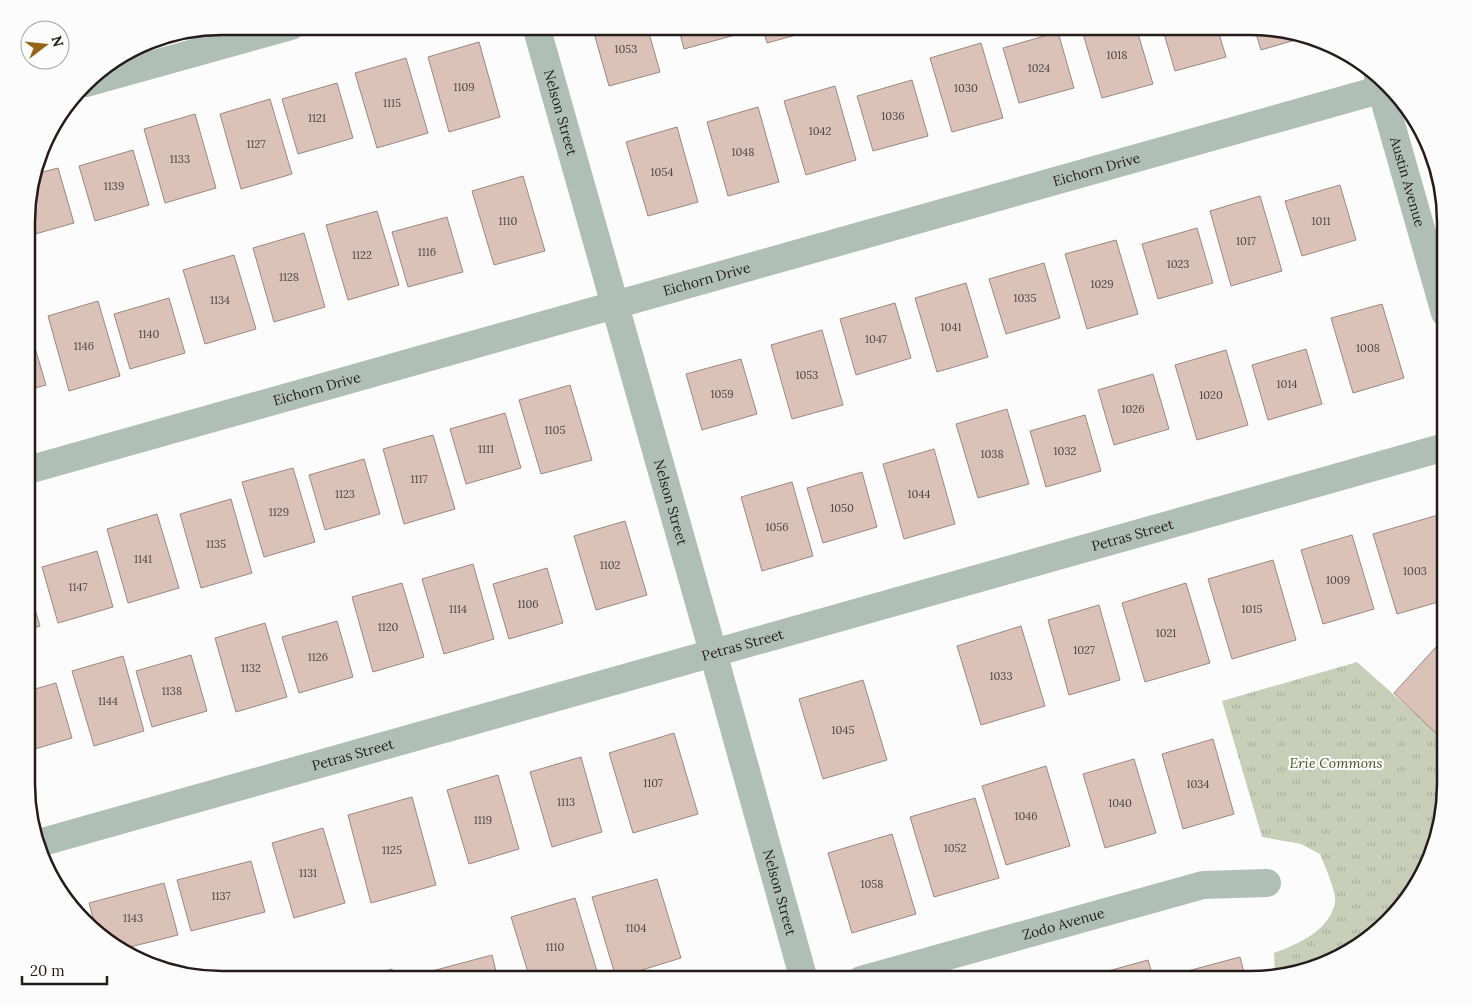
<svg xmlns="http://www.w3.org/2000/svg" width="1472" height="1006" font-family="Lora,serif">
<defs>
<pattern id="grass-tufts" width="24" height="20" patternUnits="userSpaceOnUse" patternTransform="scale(1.25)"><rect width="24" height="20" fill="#c8ceb8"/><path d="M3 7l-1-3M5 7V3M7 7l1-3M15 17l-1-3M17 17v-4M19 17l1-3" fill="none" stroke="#acb09e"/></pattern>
</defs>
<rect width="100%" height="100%" fill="#fcfcfc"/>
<path fill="url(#grass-tufts)" d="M1357 662 1445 740V796L1435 847 1405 903 1337 959 1275 974 1274 953C1298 944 1329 931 1335 903 1337 893 1324 864 1320 854L1301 844 1262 837 1222 701Z"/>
<path fill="#dac2b9" stroke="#9e877f" d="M592 26H647L660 72 609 86Z
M678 26H737L739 34 684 49Z
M762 26H817L818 29 767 43Z
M1081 27H1136L1153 84 1102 98Z
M1162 27H1217L1226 57 1175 71Z
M1254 27H1262L1309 36 1261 50Z
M1058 32 1074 88 1019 103 1003 48Z
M479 42 500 117 449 132 428 57Z
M981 43 1003 118 952 132 930 58Z
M406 58 428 133 377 148 355 73Z
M912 80 928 136 873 151 857 96Z
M337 83 353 138 298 154 282 99Z
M835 86 856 160 806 175 784 101Z
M270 99 292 174 241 189 220 114Z
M758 107 779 182 728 196 707 122Z
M195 114 216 188 165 203 144 129Z
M677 127 698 202 648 216 626 142Z
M133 150 149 205 95 221 79 166Z
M58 168 74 223 28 236V197L35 174Z
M523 176 545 251 494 265 472 191Z
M1340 185 1356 240 1302 256 1285 201Z
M1260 196 1282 271 1231 286 1210 211Z
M377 211 399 285 348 300 326 225Z
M447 217 463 272 408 287 392 232Z
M1197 228 1213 283 1158 299 1142 244Z
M304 233 325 307 274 322 253 248Z
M1116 240 1138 314 1087 329 1065 254Z
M234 255 256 329 205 344 183 270Z
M1044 263 1060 318 1006 334 989 279Z
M966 283 988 357 937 372 915 298Z
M169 298 185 353 130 369 114 314Z
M98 301 120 376 69 391 48 316Z
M895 303 911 358 856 375 840 319Z
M1382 304 1404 378 1353 393 1331 318Z
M28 324 46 385 28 390Z
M822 330 843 405 792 419 771 345Z
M1306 349 1322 404 1268 420 1252 365Z
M1226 350 1248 425 1197 440 1175 365Z
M741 359 757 414 702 430 686 374Z
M1153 374 1169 429 1114 445 1098 390Z
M570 385 592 460 541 474 519 400Z
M1007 409 1029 484 978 498 956 424Z
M505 413 521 468 466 484 450 429Z
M1085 415 1101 471 1046 487 1030 431Z
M433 435 455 509 404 524 383 449Z
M934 449 955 524 904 539 883 464Z
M364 459 380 514 325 530 309 475Z
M293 468 315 542 264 557 242 482Z
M862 472 877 527 823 543 807 488Z
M792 482 813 556 762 571 741 497Z
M231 499 252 573 201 588 180 514Z
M157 514 179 588 128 603 107 529Z
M1438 515 1445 542V600L1397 614 1373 534Z
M625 521 647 595 596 610 574 536Z
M1352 535 1374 609 1323 624 1301 550Z
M97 551 113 607 58 623 42 567Z
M1273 560 1296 640 1232 659 1208 579Z
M473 564 494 639 444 654 422 579Z
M547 568 563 623 509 639 493 584Z
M402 583 424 657 373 672 352 597Z
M1186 583 1210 663 1145 682 1122 603Z
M28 586 40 626 28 630Z
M1099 605 1120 680 1069 695 1048 620Z
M337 621 353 677 299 693 282 637Z
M265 623 287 697 236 712 215 638Z
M1021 626 1045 706 981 725 957 646Z
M1436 647 1445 655V735L1442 739 1394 693Z
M191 655 207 711 152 727 136 671Z
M123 656 144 731 94 746 72 671Z
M863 680 887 760 823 779 799 699Z
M56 683 72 738 28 751V691Z
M674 733 698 814 633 833 609 753Z
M1213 739 1234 814 1183 829 1162 754Z
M581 757 602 832 552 847 530 772Z
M1134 759 1156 833 1105 848 1083 774Z
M1046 766 1070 846 1006 865 982 786Z
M498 775 519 849 469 864 447 790Z
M412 797 436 885 371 903 348 815Z
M975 798 999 878 934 897 910 817Z
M323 828 345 903 294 918 272 843Z
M892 834 916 914 852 933 828 853Z
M251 861 265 912 191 931 177 880Z
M657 879 681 958 616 978 592 897Z
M164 883 178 935 122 949 103 939 97 933 89 903Z
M575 898 599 978 593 979H530L511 917Z
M492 955 498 979H418L417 975Z
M1240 957 1246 980H1166L1165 977Z
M1148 960 1154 980H1091L1090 976Z
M392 969 395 979H356Z"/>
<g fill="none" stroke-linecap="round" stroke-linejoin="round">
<g stroke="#afbfb7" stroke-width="28">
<path id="s1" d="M536 26 704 620 804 980"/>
<path id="s2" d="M1378 78 1445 313"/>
<path d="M86 83 291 26"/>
<path id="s3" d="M28 470 1386 88"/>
<path id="s4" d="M39 843 1445 447"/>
<path id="s5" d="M861 980 1203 885 1267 883"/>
</g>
</g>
<g text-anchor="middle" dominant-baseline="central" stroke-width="4.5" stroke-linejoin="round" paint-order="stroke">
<g font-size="11" fill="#524641">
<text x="626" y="49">1053</text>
<text x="1117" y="55">1018</text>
<text x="1039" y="68">1024</text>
<text x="464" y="87">1109</text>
<text x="966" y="88">1030</text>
<text x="392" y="103">1115</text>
<text x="893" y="116">1036</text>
<text x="317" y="118">1121</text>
<text x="820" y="131">1042</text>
<text x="256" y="144">1127</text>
<text x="743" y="152">1048</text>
<text x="180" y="159">1133</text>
<text x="662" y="172">1054</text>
<text x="114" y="186">1139</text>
<text x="508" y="221">1110</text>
<text x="1321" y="221">1011</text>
<text x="1246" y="241">1017</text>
<text x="427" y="252">1116</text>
<text x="362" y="255">1122</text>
<text x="1178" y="264">1023</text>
<text x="289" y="277">1128</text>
<text x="1102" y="284">1029</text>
<text x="1025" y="298">1035</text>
<text x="220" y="300">1134</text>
<text x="951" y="327">1041</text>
<text x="149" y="334">1140</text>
<text x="876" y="339">1047</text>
<text x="84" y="346">1146</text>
<text x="1368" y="348">1008</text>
<text x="807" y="375">1053</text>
<text x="1287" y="384">1014</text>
<text x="722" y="394">1059</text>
<text x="1211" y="395">1020</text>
<text x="1133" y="409">1026</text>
<text x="555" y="430">1105</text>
<text x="486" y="449">1111</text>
<text x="1065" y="451">1032</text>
<text x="992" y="454">1038</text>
<text x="419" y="479">1117</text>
<text x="345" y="494">1123</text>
<text x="919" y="494">1044</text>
<text x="842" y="508">1050</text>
<text x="279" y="512">1129</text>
<text x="777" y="527">1056</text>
<text x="216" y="544">1135</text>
<text x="143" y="559">1141</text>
<text x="610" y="565">1102</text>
<text x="1415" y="571">1003</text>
<text x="1338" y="580">1009</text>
<text x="78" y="587">1147</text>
<text x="528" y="604">1106</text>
<text x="458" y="609">1114</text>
<text x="1252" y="609">1015</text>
<text x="388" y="627">1120</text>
<text x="1166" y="633">1021</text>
<text x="1084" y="650">1027</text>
<text x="318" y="657">1126</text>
<text x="251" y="668">1132</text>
<text x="1001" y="676">1033</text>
<text x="172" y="691">1138</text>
<text x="108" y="701">1144</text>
<text x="843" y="730">1045</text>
<text x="653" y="783">1107</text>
<text x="1198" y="784">1034</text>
<text x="566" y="802">1113</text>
<text x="1120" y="803">1040</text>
<text x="1026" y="816">1046</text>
<text x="483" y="820">1119</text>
<text x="955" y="848">1052</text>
<text x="392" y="850">1125</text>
<text x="308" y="873">1131</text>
<text x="872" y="884">1058</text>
<text x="221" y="896">1137</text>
<text x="133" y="918">1143</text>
<text x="636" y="928">1104</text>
<text x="555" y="947">1110</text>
</g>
<g font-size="14" fill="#251c19" stroke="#fcfcfc">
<text stroke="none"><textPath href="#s1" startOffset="90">Nelson Street</textPath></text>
<text stroke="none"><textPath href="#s3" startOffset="1110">Eichorn Drive</textPath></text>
<text stroke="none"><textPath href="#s2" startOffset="108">Austin Avenue</textPath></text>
<text stroke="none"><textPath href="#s3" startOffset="705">Eichorn Drive</textPath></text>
<text stroke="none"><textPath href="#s3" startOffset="300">Eichorn Drive</textPath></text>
<text stroke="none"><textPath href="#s1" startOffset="495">Nelson Street</textPath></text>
<text stroke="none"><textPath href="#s4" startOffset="1136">Petras Street</textPath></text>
<text stroke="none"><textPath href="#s4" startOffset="731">Petras Street</textPath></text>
<text stroke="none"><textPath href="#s4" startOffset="326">Petras Street</textPath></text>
<text stroke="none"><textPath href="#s1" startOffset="900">Nelson Street</textPath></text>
<text stroke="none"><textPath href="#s5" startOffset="210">Zodo Avenue</textPath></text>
</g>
<g font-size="14" font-style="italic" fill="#495420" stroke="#fcfcfc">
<text x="1336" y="763">Erie Commons</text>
</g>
</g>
<path d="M0 0H1472V1006H0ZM222 35H1250A187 187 0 0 1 1437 222V784A187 187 0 0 1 1250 971H222A187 187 0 0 1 35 784V222A187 187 0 0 1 222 35Z" fill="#fcfcfc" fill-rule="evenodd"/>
<path fill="none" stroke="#251c19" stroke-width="2.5" d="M222 35H1250A187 187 0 0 1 1437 222V784A187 187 0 0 1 1250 971H222A187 187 0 0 1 35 784V222A187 187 0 0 1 222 35Z"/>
<g transform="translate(45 45) rotate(74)"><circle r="24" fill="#fcfcfc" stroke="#a6a2a1"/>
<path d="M0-4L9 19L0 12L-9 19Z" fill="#976318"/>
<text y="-8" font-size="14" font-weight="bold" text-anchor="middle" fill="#251c19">N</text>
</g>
<path d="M22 976v8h85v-8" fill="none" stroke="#251c19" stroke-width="2.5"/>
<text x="30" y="976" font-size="15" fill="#251c19" stroke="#fcfcfc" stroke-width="4" paint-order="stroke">20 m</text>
</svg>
